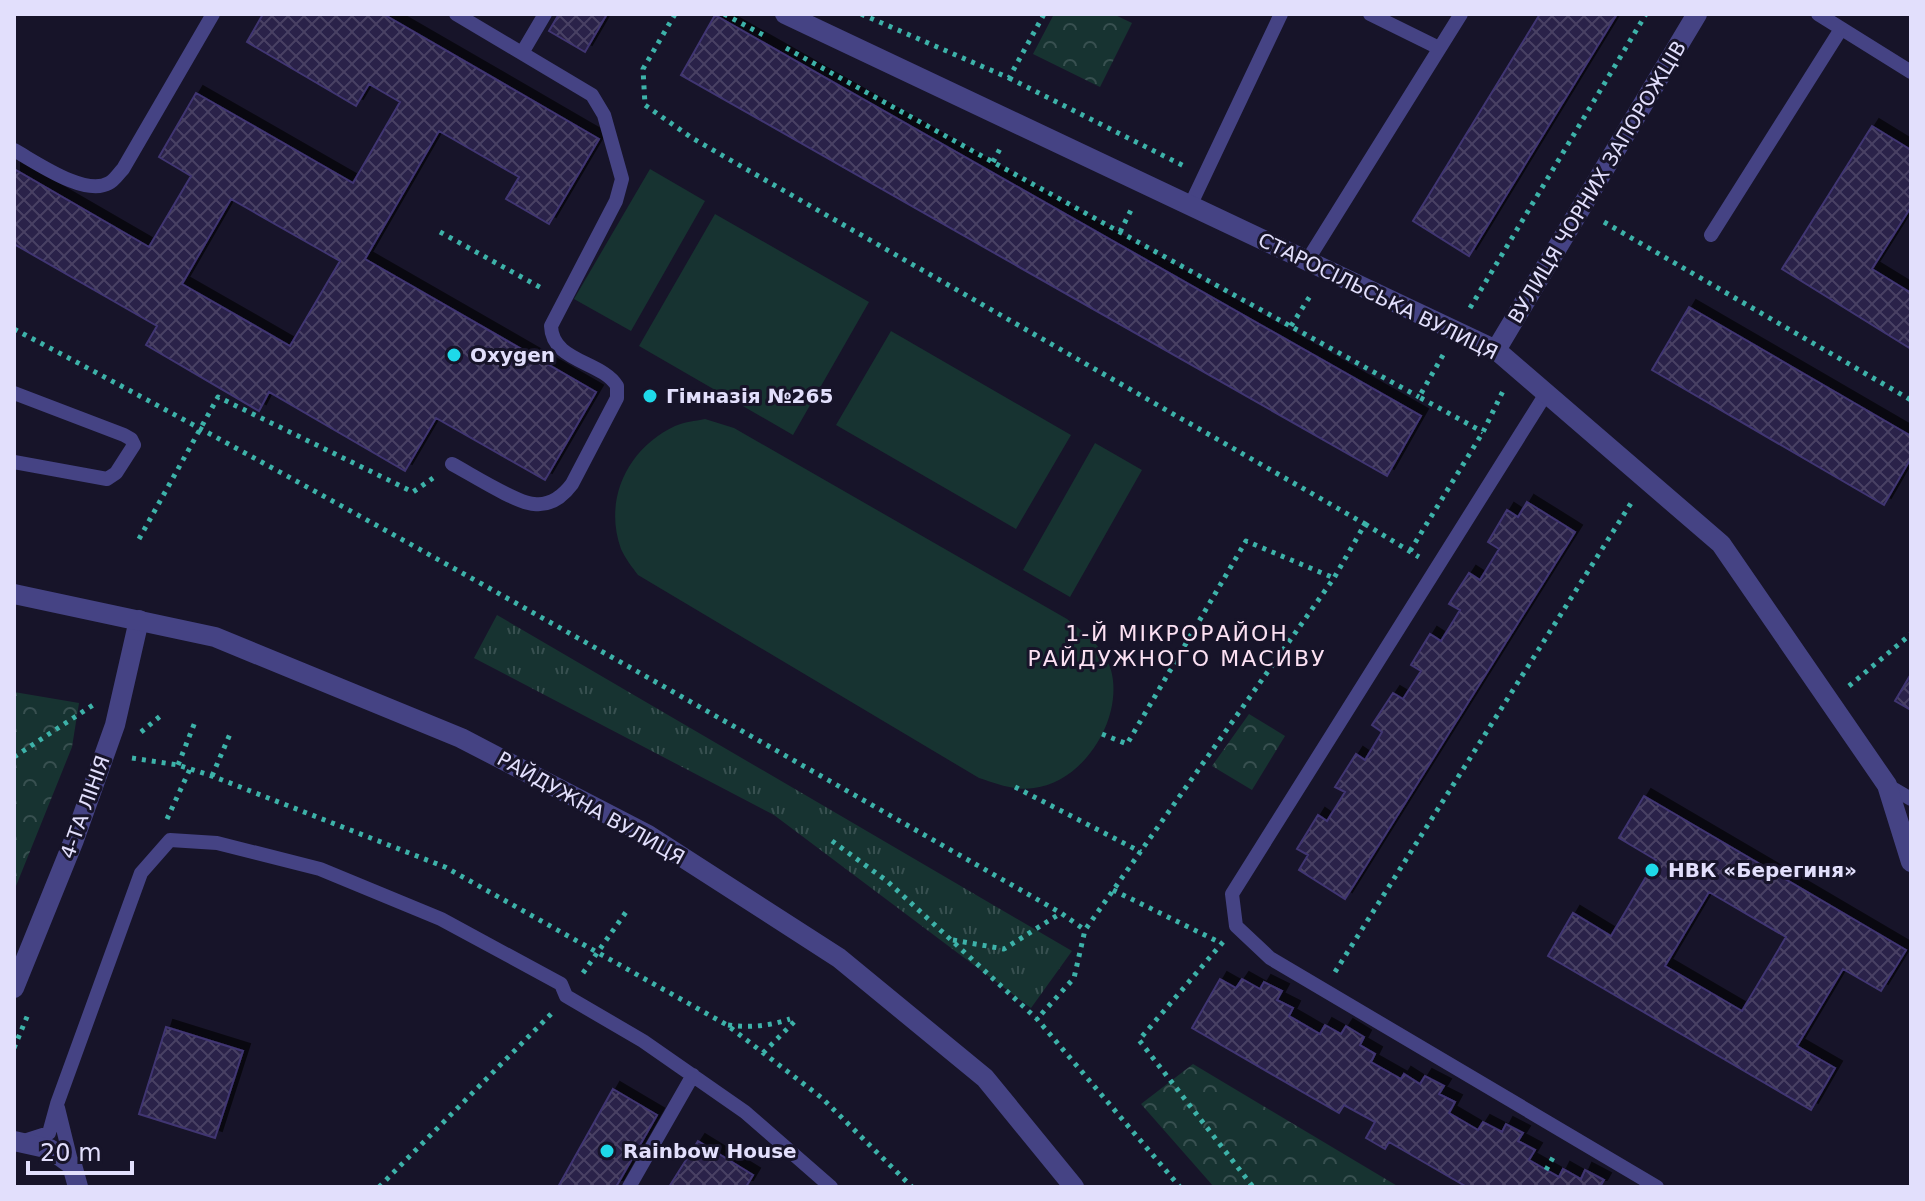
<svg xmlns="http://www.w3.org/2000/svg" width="1925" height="1201" font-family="'DejaVu Sans',sans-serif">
<defs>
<pattern id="grass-tufts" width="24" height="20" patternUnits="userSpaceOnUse" patternTransform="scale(2)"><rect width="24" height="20" fill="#173331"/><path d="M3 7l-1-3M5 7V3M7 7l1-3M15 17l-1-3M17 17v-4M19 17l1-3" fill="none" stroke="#385050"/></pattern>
<pattern id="forest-crowns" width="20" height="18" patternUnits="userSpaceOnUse" patternTransform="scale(2)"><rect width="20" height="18" fill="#173331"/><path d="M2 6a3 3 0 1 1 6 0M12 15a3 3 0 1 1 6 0" fill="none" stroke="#385050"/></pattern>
<pattern id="building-cross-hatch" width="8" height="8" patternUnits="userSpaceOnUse" patternTransform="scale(2)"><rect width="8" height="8" fill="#292149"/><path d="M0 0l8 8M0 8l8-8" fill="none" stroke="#484164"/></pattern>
<filter id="shadow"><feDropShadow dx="7" dy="-7" stdDeviation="0" flood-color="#0009"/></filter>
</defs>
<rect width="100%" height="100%" fill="#171429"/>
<path fill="url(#grass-tufts)" d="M497 615 1072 951 1031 1008 774 815 474 658Z"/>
<path fill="url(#forest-crowns)" d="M1054 14H1113L1132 23 1100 87 1033 54Z
M14 692 79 703 72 747 14 891Z
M1249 714 1285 736 1252 790 1212 766Z
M1193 1064 1399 1187H1214L1141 1104Z"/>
<path fill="#173331" d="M650 169 705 201 631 331 574 299Z
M715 214 869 302 793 435 639 346Z
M891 331 1071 435 1016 529 836 425Z
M705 419 734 428 1067 619C1085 633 1104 647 1111 670 1124 718 1084 782 1034 788 1015 791 997 784 979 778L638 575C632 567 625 558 621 549 603 499 628 448 675 426 684 422 695 421 705 419Z
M1095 443 1142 470 1070 597 1023 570Z"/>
<path fill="url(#building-cross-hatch)" stroke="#413672" stroke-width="2" fill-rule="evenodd" filter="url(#shadow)" d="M263 14H383L599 139 549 224 506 199 519 177 439 131 365 259 596 392 545 480 436 418 405 471 269 392 259 411 146 345 157 326 14 244V169L149 247 191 176 159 157 196 93 353 183 400 102 369 84 356 106 247 42ZM231 199 340 261 290 346 182 284Z
M559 14H607L585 52 549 31Z
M1540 14H1617L1469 256 1413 221Z
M715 15 1421 416 1387 476 681 75Z
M1872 126 1911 150V207L1872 269 1911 293V349L1782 269Z
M1689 307 1911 436V458L1884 505 1652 370Z
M1527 502 1575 532 1345 899 1299 870 1308 855 1297 849 1318 815 1327 821 1337 805 1345 792 1335 787 1356 754 1365 760 1382 732 1372 725 1393 693 1403 699 1421 671 1411 665 1430 634 1441 641 1460 610 1449 604 1469 573 1480 580 1491 562 1499 549 1488 542 1507 510 1518 517Z
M1911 674V710L1895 701Z
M1644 796 1906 950 1881 991 1843 969 1797 1046 1835 1068 1811 1110 1548 956 1573 913 1611 936 1656 860 1619 838ZM1709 892 1786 937 1742 1011 1665 966Z
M1220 979 1236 988 1242 979 1260 989 1264 982 1282 991 1277 1000 1293 1008 1289 1016 1320 1034 1325 1025 1341 1034 1346 1026 1364 1037 1360 1045 1375 1054 1371 1062 1401 1079 1404 1074 1420 1084 1425 1076 1444 1086 1439 1094 1455 1102 1449 1113 1478 1130 1483 1122 1502 1132 1506 1124 1523 1133 1518 1141 1535 1150 1529 1160 1559 1177 1563 1169 1581 1179 1585 1170 1604 1180 1600 1187H1467L1389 1142 1385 1149 1366 1138 1375 1122 1344 1105 1339 1113 1192 1028Z
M166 1027 243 1051 215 1138 139 1114Z
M613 1089 657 1115 616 1187H558Z
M698 1141 753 1175 746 1187H669Z"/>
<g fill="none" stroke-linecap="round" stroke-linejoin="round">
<path stroke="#3db2a9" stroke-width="5" stroke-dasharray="4 6" stroke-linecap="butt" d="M675 14 643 69 645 105 692 138 1365 524 1334 578 1085 930 1074 978 1037 1019
M724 14 767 37
M861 14 1009 78 1044 14
M786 48 1419 397
M1009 78 1184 166
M993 162 1002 145
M1604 222 1911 400
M440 232 545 290
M1120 232 1132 208
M1470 308 1646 14
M1291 326 1312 293
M14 329C367 515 714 715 1061 913L1085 930
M1443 355 1419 397 1483 432
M1365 524 1419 557
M139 539 218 397 413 492 433 478
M1410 551 1483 432 1503 391
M1849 686 1911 634
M141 732 164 713
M1102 734 1127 744 1246 541 1334 578
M14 757 93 705
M132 758 178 765 212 776 445 867 727 1025 822 1098 912 1187
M178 765 195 722
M212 776 230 734
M1015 787 1141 852
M167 819 190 769
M832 841 887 881 1037 1019 1180 1187
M1113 890 1217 941
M953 940 1004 949 1061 913
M1223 942 1139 1040 1253 1187
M1335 972 1633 500
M583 973 626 912
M728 1025C750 1028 769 1026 790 1019
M14 1048 29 1012
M763 1053 794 1022
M1546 1170 1555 1154
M379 1187 552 1013"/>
<path stroke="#454384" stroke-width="14" d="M1370 14 1439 48
M1818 14 1911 72
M522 53 545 14
M14 150C36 162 85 197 109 183 114 181 119 173 123 169L213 14
M1190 206 1281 14
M1711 235 1841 29
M1307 261 1461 14
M1547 392 1232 894 1236 926 1270 958 1657 1187
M14 393 124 435 131 439 134 445 116 473 107 479 14 462
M452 464C471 474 516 503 534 504 550 506 563 496 572 484L617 398V386C602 361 552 362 551 326L616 201 622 179 604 115 592 95 456 14
M1887 785 1911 799
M58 1108 72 1165
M21 1142 49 1133 57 1104 141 873 170 840 217 843 320 869 441 919 561 984 566 996 643 1041 745 1112 831 1187
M629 1187 693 1075"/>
<path stroke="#454384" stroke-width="20" d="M785 14 1496 350 1721 544 1887 785 1911 862
M1496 350 1697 14
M14 988 74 840 115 725 139 620
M14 1141 50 1149 72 1165 78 1187"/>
<path stroke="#454384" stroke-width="20" d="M14 594 215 637 461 738 648 835 839 958 985 1078 1074 1187"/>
</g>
<g fill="#1ed9e9" stroke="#171429" stroke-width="3">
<circle cx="454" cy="355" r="8"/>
<circle cx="650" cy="396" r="8"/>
<circle cx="1652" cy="870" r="8"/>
<circle cx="607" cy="1151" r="8"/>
</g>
<g text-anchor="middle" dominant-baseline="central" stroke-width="6" stroke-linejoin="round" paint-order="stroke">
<g font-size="20" fill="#e2dffc" stroke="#171429">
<text transform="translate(1597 182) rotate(-59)">ВУЛИЦЯ ЧОРНИХ ЗАПОРОЖЦІВ</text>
<text transform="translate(1378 296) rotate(26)">СТАРОСІЛЬСЬКА ВУЛИЦЯ</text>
<text transform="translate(85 807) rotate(-70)">4-ТА ЛІНІЯ</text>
<text transform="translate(591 808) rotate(29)">РАЙДУЖНА ВУЛИЦЯ</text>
</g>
<g font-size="20" font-weight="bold" fill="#e2dffc" stroke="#171429" text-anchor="start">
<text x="470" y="355">Oxygen</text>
<text x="666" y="396">Гімназія №265</text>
<text x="1668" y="870">НВК «Берегиня»</text>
<text x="623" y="1151">Rainbow House</text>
</g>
<g font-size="22" letter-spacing="2" fill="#fce1f3" stroke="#171429">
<text x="1177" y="633">1-Й МІКРОРАЙОН<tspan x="1177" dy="25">РАЙДУЖНОГО МАСИВУ</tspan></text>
</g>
</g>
<rect width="1925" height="1201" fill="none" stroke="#e2dffc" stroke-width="32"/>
<path d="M28 1161v12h104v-12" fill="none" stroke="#e2dffc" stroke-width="4"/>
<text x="40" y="1161" font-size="24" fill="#e2dffc" stroke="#171429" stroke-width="6" paint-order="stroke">20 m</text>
</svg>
